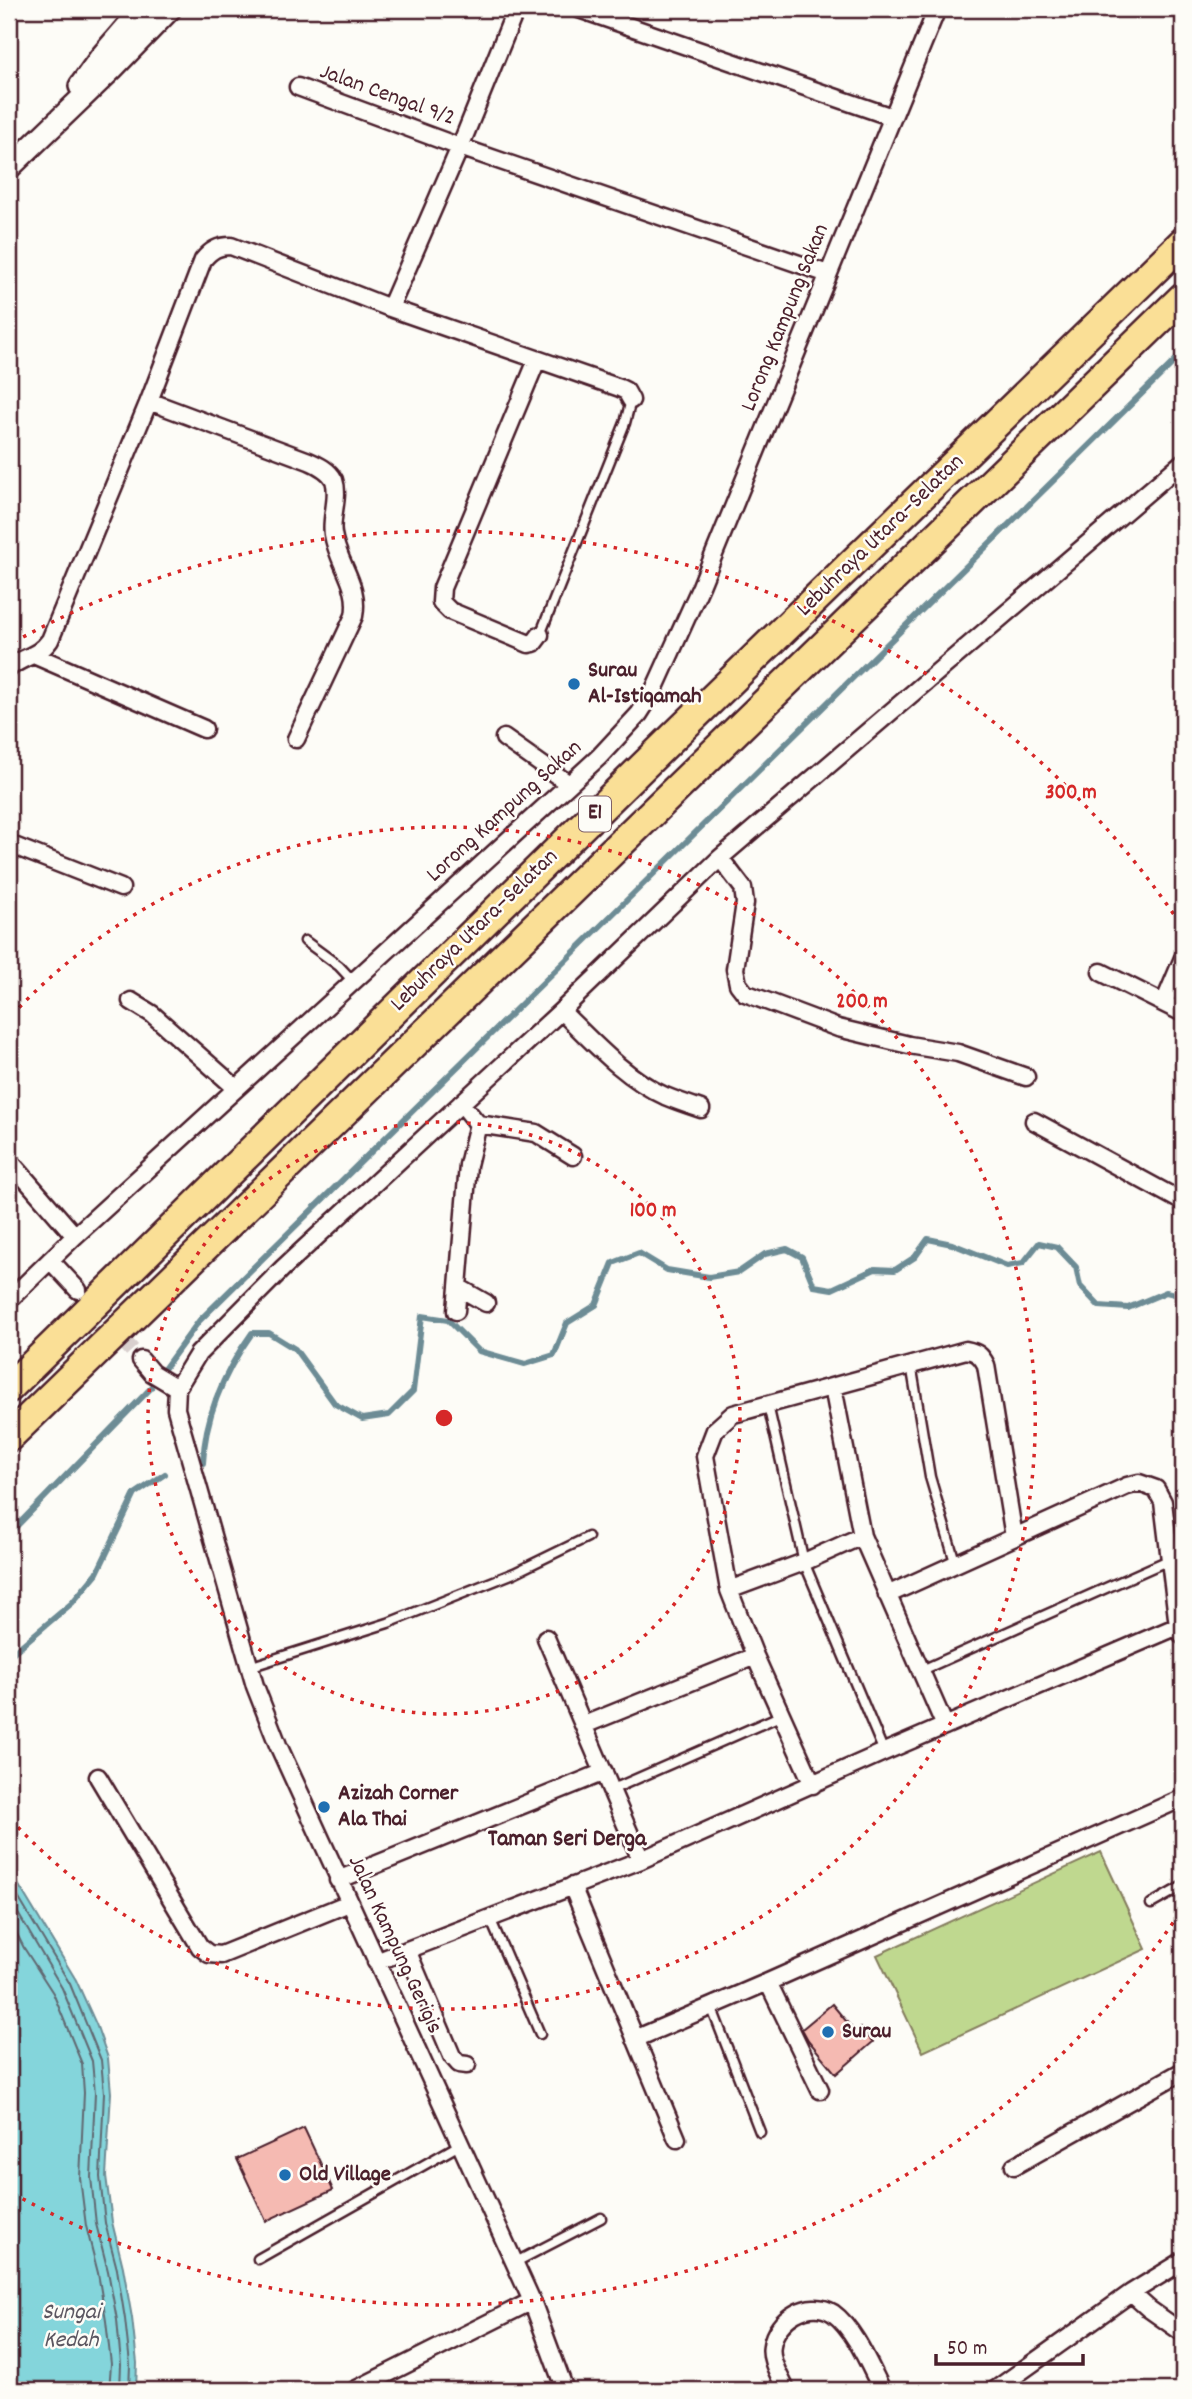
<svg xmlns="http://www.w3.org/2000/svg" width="1192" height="2399" font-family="Dekko,sans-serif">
<rect width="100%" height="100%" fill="#fdfcf7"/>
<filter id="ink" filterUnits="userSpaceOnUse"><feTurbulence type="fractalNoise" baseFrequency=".0143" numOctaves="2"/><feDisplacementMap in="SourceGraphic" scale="14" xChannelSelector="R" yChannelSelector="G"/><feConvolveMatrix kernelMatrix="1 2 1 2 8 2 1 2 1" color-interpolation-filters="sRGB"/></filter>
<g filter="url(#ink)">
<path fill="#bfd88f" stroke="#847c5d" stroke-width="2" d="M1101 1852 1146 1949 923 2052 877 1955Z"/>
<path fill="#84d5db" stroke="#6d8c95" stroke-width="2" d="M9 1869 76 1980 96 2024 108 2058 111 2093 106 2176 112 2222 123 2267 132 2318 137 2363 136 2390H9Z"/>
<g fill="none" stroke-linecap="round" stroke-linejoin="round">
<path stroke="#616871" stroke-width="2" d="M9 1882 70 1984 101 2060 104 2093 100 2177 105 2223 117 2269 125 2319 130 2364 129 2390
M9 1898 62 1988 92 2061 95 2093 91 2177 96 2224 108 2271 117 2320 121 2364 120 2390
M9 1918 24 1948 53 1993 82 2064 84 2093 80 2178 86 2226 98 2273 106 2321 111 2364 109 2390"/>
<path stroke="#6d8c95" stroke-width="6" d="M164 1369 199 1321 1183 353
M203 1463C205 1415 224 1372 252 1333H269L295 1349 335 1404 362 1419 389 1415 413 1391 422 1316 448 1320 479 1351 525 1364 554 1355 567 1323 596 1305 613 1263 639 1253 667 1270 709 1277 739 1272 765 1254 787 1249 802 1257 814 1286 832 1289 875 1269 895 1270 915 1257 928 1239 952 1244 1007 1266 1023 1263 1039 1243 1057 1247 1076 1267 1080 1286 1099 1306 1128 1308 1166 1292 1183 1296
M9 1534 151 1388
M9 1656 72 1603 97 1573 135 1494 165 1474"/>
</g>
<path fill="#f5bab2" stroke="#4a1f2b" stroke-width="2" d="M832 2004 855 2032 861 2028 873 2042 836 2074 808 2040 802 2029Z
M304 2128 333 2190 266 2221 237 2159Z"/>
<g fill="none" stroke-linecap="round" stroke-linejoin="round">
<path stroke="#d9d0ce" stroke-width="16" stroke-dasharray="16 8" stroke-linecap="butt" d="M89 1303 141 1360"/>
<g stroke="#4a1f2b" stroke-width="13">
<path id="lane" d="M540 635 625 423 631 400
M305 941 339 966 353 981
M911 1364 930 1477 956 1565
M768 1405 804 1562 884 1752
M249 1667 388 1623 514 1573 588 1537
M920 1671 1171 1559
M611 1790 782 1715
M1151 1904 1183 1886
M490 1918 540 2034
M711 2006 760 2132
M258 2259 461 2144
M514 2263 601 2218"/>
</g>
<g stroke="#4a1f2b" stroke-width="21">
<path id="street" d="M579 9 892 117
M298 87 460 147 828 274
M390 308 460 147 516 9
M537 360 442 588 441 602 450 611 529 644 534 643 540 635
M149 401 309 461C318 465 329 470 334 480 340 497 330 517 333 534 338 565 360 584 354 616L296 739
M36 656 204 729
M9 668C25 655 37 658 50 640L149 401 203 260C211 250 218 246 231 246L390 308 620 388 626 391 631 400
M504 738 569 784
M9 844 121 888
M720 858 743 888 745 903 735 969 738 984 745 993 838 1028 909 1045 958 1053 1026 1077
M1101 972 1183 1013
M131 1001 152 1014 236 1088
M1164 1003 1183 958
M561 1011C592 1041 625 1078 665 1096 677 1101 689 1105 701 1109
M1034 1121 1183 1202
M478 1124 536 1133 573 1156
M9 1160 75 1236
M50 1260 78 1290
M458 1287 486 1303
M9 1300 75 1236 599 757 639 714 653 692 701 586 937 9
M456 1311 468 1165 478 1124 461 1103
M141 1360 152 1373 177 1388
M833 1387 862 1536 945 1726
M729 1590 804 1562 862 1536
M887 1595 1127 1486 1139 1483 1156 1489 1163 1502 1178 1626 1183 1636
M546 1638 641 1860
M584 1725 755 1656
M98 1777 200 1947 209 1954 221 1955 349 1903
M813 1785 755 1656 729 1590 705 1456 715 1430 733 1414 966 1350C977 1352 981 1355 986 1365L1014 1537
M338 1880 604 1772
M572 1886 677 2139
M407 1950 452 2056 459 2064 467 2065
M376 1962 641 1860 884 1752 1178 1626
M768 1982 820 2090
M635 2039 768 1982 1183 1798
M1014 2166 1183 2071
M1131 2293 1149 2309 1183 2333
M355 2390 532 2301
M565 2390 532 2301 278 1745 255 1686 176 1409 177 1388 198 1354 283 1268 561 1011 720 858 1183 462
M786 2390C780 2376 769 2360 772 2345 776 2319 809 2298 833 2313 855 2329 870 2367 882 2390
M995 2390 1131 2293 1183 2261"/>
</g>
<g stroke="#4a1f2b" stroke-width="26">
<path id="secondary" d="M80 86 100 58 142 9
M9 168 112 69 170 9"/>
</g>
<g stroke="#4a1f2b" stroke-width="33">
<path id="highway" d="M9 1388 671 739 1183 242
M9 1437 1183 297"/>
</g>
<use href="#lane" stroke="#fdfcf7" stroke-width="8"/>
<use href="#street" stroke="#fdfcf7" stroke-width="16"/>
<use href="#secondary" stroke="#fdfcf7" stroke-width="21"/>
<use href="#highway" stroke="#fadf96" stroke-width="28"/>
</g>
</g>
<g fill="none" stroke="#d62828" stroke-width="3.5" stroke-dasharray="3.5 7">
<circle cx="444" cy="1418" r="296"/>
<path d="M12 1015A591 591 0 1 1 12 1821"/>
<path d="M1179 1914A887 887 0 0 1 14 2194M14 642A887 887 0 0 1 1179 922"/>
</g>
<g fill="#1f6fb2" stroke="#fdfcf7" stroke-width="2.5">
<circle cx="574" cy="684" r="7"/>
<circle cx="324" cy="1807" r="7"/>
<circle cx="828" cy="2032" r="7"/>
<circle cx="285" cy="2175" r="7"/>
</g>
<g text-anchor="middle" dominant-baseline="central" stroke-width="5" stroke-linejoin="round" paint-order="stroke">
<rect fill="#fdfcf7" stroke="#806168" stroke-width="2" x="579" y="796.5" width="32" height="35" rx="5"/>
<g font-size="21" font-weight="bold" fill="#4a1f2b">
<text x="595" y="814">E1</text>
</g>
<g font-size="23" fill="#4a1f2b" stroke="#fdfcf7">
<text transform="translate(387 96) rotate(20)">Jalan Cengal 9/2</text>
<text transform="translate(786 318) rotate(-68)">Lorong Kampung Sakan</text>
<text transform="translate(881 536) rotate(-44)">Lebuhraya Utara–Selatan</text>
<text transform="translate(505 812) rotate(-42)">Lorong Kampung Sakan</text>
<text transform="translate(475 931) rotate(-44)">Lebuhraya Utara–Selatan</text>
<text transform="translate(394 1945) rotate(65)">Jalan Kampung Gerigis</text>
</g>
<g font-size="23" font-weight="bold" fill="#4a1f2b" stroke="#fdfcf7" text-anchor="start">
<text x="588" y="671">Surau<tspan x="588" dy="26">Al-Istiqamah</tspan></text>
<text x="338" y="1794">Azizah Corner<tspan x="338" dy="26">Ala Thai</tspan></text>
<text x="842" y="2032">Surau</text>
<text x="299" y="2175">Old Village</text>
</g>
<g font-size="24" font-weight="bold" fill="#4a1f2b" stroke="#fdfcf7">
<text x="567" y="1840">Taman Seri Derga</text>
</g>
<g font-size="24" font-style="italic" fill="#5b5660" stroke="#fdfcf7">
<text x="71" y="2313">Sungai<tspan x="71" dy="28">Kedah</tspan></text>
</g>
</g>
<circle cx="444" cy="1418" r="10" fill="#d62828" stroke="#fdfcf7" stroke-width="3.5"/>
<g font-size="21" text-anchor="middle" font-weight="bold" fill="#d62828" stroke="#fdfcf7" stroke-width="5" stroke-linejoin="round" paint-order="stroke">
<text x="1071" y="798">300 m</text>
<text x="862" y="1007">200 m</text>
<text x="653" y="1216">100 m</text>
</g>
<rect width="1192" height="2399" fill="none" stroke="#fdfcf7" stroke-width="35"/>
<rect x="18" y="18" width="1157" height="2364" fill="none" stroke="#4a1f2b" stroke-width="2.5" filter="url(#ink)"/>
<path d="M936 2354v10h147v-10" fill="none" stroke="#4a1f2b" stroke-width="3.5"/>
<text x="947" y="2354" font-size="21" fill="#4a1f2b" stroke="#fdfcf7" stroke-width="5" paint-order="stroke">50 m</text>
</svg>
